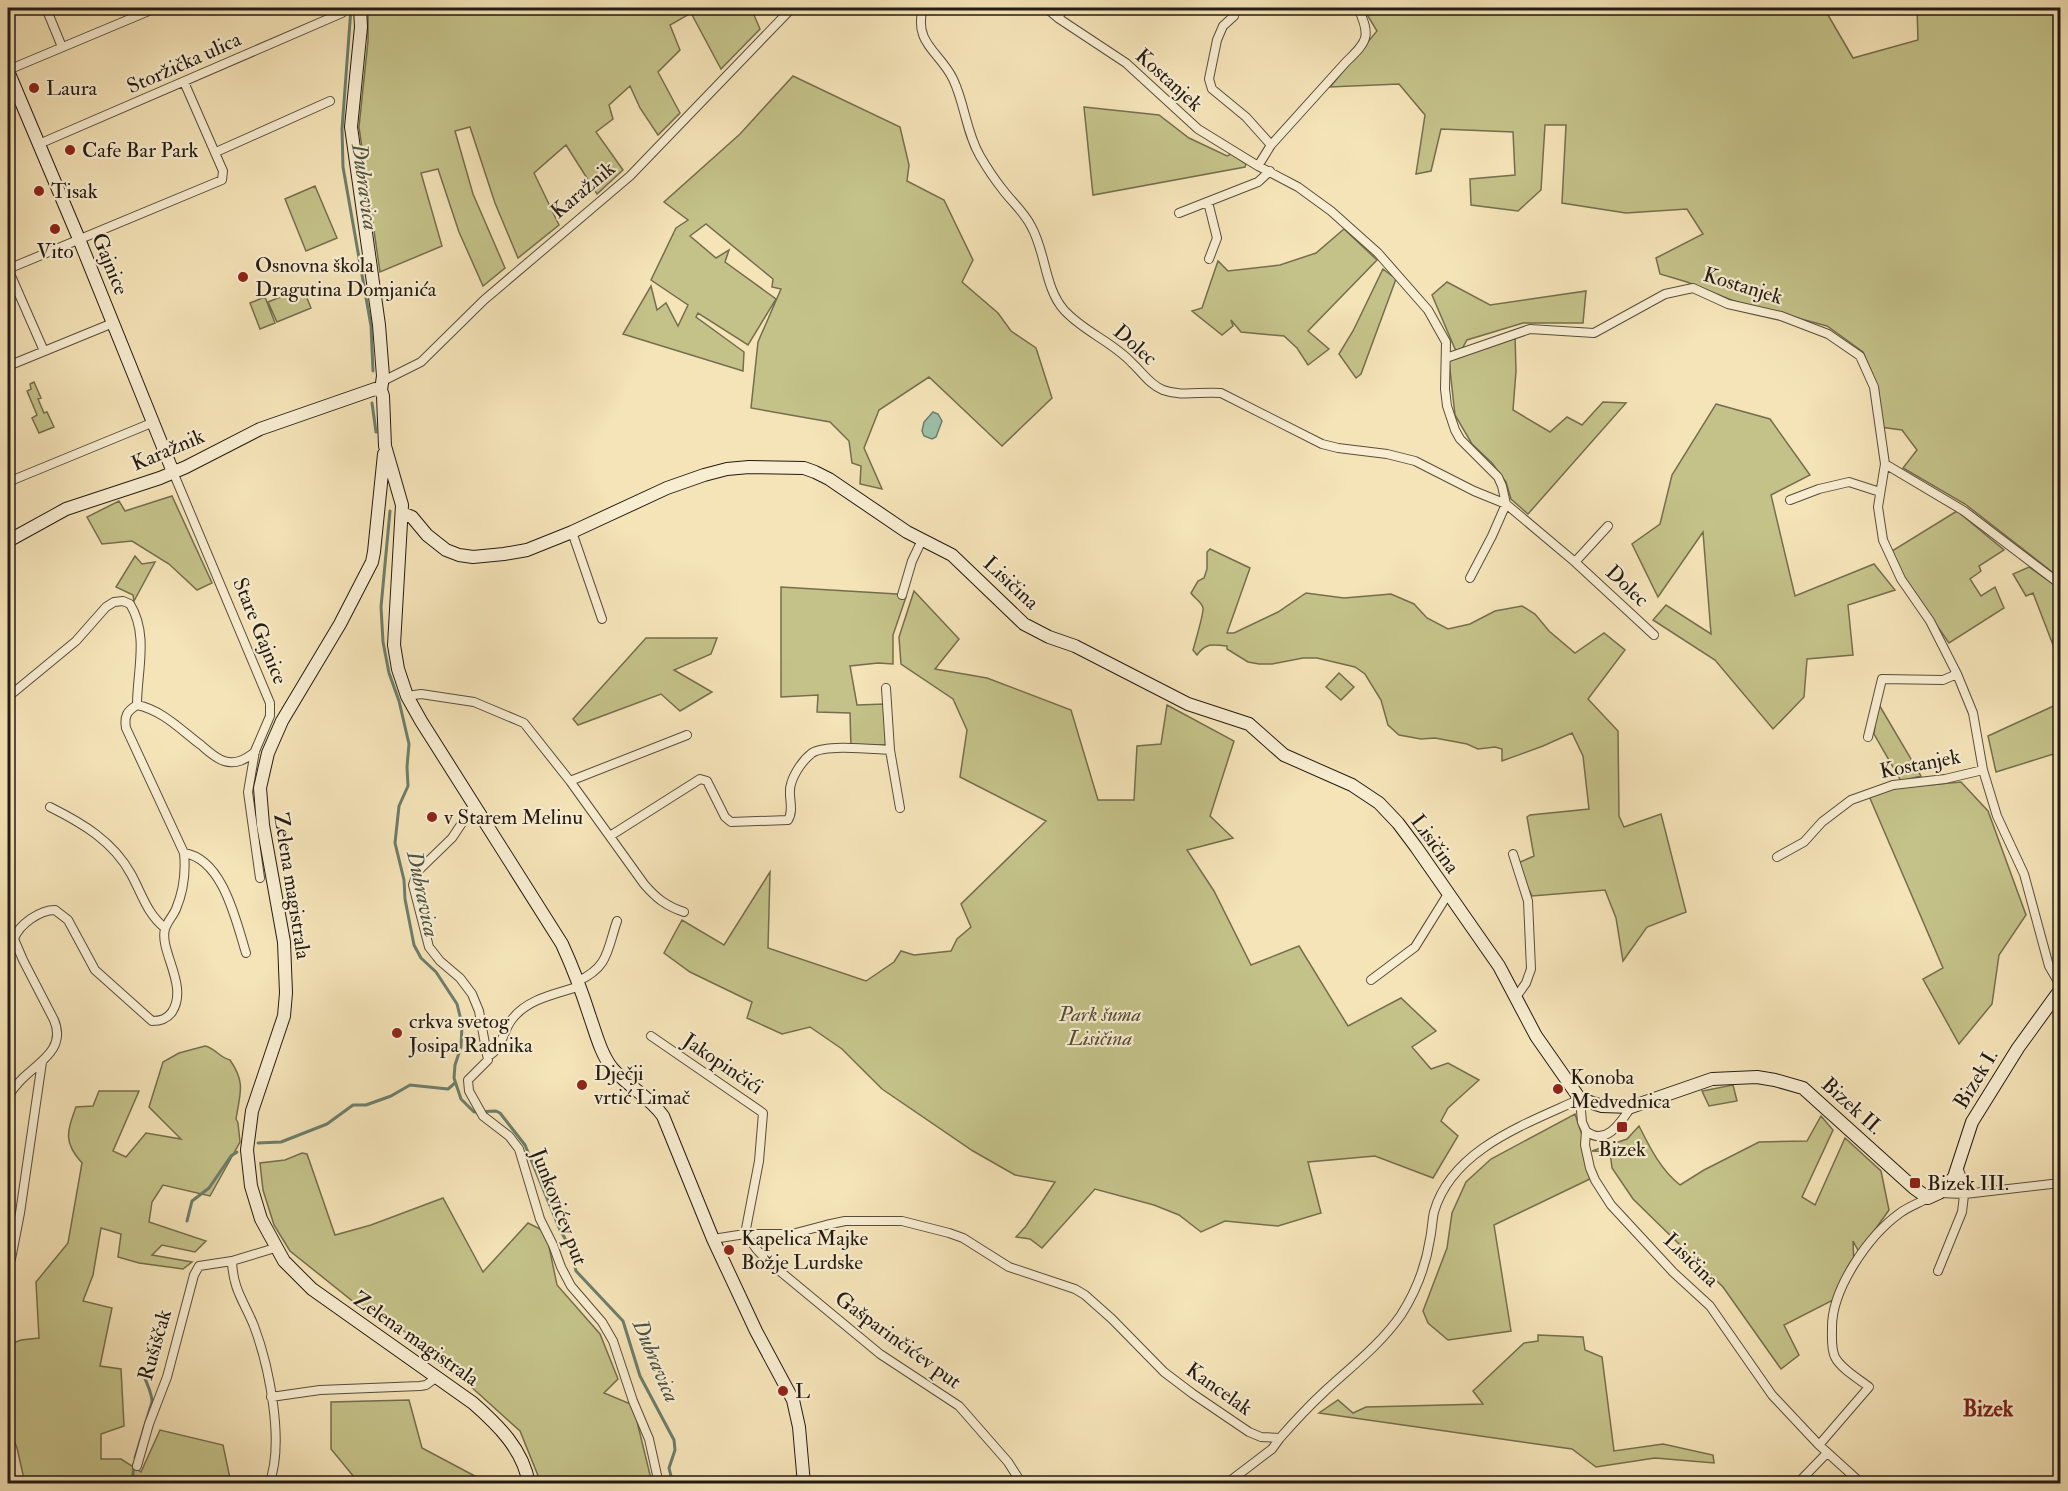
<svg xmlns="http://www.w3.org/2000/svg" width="2068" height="1491" font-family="'IM FELL Double Pica',serif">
<rect width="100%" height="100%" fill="#f5e4b8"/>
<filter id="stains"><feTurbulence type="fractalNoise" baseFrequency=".00333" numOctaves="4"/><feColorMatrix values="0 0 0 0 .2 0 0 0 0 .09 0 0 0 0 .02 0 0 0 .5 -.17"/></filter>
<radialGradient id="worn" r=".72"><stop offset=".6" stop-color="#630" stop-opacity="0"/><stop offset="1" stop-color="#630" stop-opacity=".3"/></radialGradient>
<path fill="#c4c289" stroke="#746e4e" stroke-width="1.5" d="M368 8H751L760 29 721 69 691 13 670 25 680 50 658 72 680 113 658 135 640 108 630 86 609 105 613 119 596 132 623 170 597 194 566 145 534 173 559 225 518 258 495 203 470 127 455 131 473 194 505 268 483 286 459 232 438 169 421 173 442 246 380 272 359 127 368 41Z
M1363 8H1824L1853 58 1918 40 1917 8H2060V578L1965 504 1903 468 1917 450 1902 430 1880 427 1874 378 1863 352 1827 326 1734 301 1687 282 1660 274 1656 258 1703 234 1687 209 1626 213 1562 203 1566 125H1545L1541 190 1518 211 1471 205 1470 179 1515 175 1513 132 1441 129 1431 171 1416 174 1425 115 1399 84 1330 87 1377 31Z
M793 76 900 127 909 165 907 181 944 200 973 260 962 282 998 313 1011 331 1036 348 1052 398 1002 446 929 377 879 410 864 448 882 489 860 484 861 466 852 463 849 441 830 422 751 408 758 342 781 289 772 287 773 279 706 224 690 236 716 258 729 250 725 262 776 299 748 345 698 313 696 317 744 352 743 371 623 334 651 286 657 310 666 303 678 326 688 305 651 280 676 228 688 220 664 202 740 134Z
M1084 107 1159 115 1189 138 1227 156 1231 154 1246 164 1245 167 1093 195Z
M315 186 337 238 306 251 285 199Z
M1344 229 1377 260 1308 331 1329 349 1308 365 1297 348 1284 336 1241 332 1231 320 1233 326 1222 335 1192 311 1202 308 1218 261 1228 271 1280 265 1316 253Z
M1383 269 1396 279 1361 374 1356 378 1339 354 1353 331Z
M1447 282 1490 305 1586 291 1583 323H1523L1467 340 1458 356 1432 295Z
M303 288 311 308 277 322 268 302Z
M265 297 275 323 260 329 250 303Z
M1515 336 1516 371 1513 410 1550 432 1567 417 1582 425 1603 402 1626 403 1528 514 1511 499 1506 482 1492 463 1472 444 1455 415 1449 361Z
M34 382 41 398 38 399 44 413 47 412 54 427 39 433 32 418 37 415 27 391 31 389 30 384Z
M1716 404 1770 419 1810 475 1771 495 1795 596 1874 564 1895 590 1848 605 1853 655 1807 659 1804 697 1773 729 1715 660 1653 620 1666 605 1711 634 1703 532 1658 597 1632 544 1660 524 1672 475Z
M172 496 212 583 197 590 169 564 132 541 102 544 87 517 119 501 125 511Z
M1957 511 2004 550 1979 566 1981 571 1970 579 1981 596 1995 587 2004 608 1949 643 1904 578 1892 551Z
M1210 549 1250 568 1227 633H1234L1278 612 1306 593 1344 598 1391 594 1414 604 1427 618 1448 629 1470 624 1495 611 1522 606 1535 614 1549 631 1575 653 1604 633 1625 650 1588 699 1618 731 1619 816 1624 827 1661 814 1686 912 1647 927 1623 961 1616 918 1605 890 1532 896 1523 878 1518 863 1534 856 1527 817 1530 815 1589 809 1583 756 1572 733 1543 746 1502 761V749L1495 747 1478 749 1467 744 1435 738 1421 739 1399 735 1388 725 1381 700 1365 674 1355 667 1317 658H1303L1272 664H1259L1248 662 1227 649V646C1212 644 1206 643 1197 655L1193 650C1195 643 1204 612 1203 608 1202 602 1194 598 1191 593L1198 581 1204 578 1207 569V552Z
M135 556 142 564 155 562 134 601 133 595 116 587Z
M2029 567 2060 589V663L2033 593 2026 596 2013 574Z
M781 587 897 594 906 597 893 635V664L878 663 850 666 857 705 885 704 892 744 851 748 850 713 817 712 818 695 781 697Z
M914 591 959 639 935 669 987 678 1071 710 1098 800H1134L1137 746 1161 744 1167 705 1234 741 1210 816 1233 838 1187 850 1214 891 1251 965 1299 946 1348 1026 1401 998 1436 1031 1412 1047 1431 1069 1448 1063 1479 1080 1448 1108 1441 1121 1458 1136 1433 1178 1375 1156 1308 1162 1321 1213 1278 1226 1225 1221 1201 1232 1179 1215 1154 1205 1095 1189 1042 1248 1030 1239 1016 1237 1026 1226 1055 1182 1015 1175 973 1151 882 1089 842 1049 810 1027 782 1034 747 1018 752 1002 690 972 664 953 682 920 724 945 770 872 768 948 866 981 894 962 901 951 914 955 951 951 957 939 971 927 961 904 1046 821 960 777 967 730 953 699 901 664 899 637Z
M646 638H717L711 654 674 670 712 692 680 711 661 694 578 725 573 719Z
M1339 673 1354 687 1341 700 1326 687Z
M1878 703 1921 776 1901 781 1874 734Z
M2060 703V752L1996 772 1988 736Z
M1961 782 1988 811 2026 915 1999 955 1992 1004 1959 1044 1923 979 1943 968 1869 796 1896 788Z
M205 1046C215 1048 220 1058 230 1060 246 1083 240 1093 236 1119L238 1123 240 1142 210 1196 163 1185 152 1202 149 1222 206 1241 195 1252 162 1245 152 1255 192 1262 183 1269 139 1263 118 1257 121 1234 101 1228 93 1275 83 1301 112 1308 100 1366 121 1369 124 1426 101 1434V1459H121L141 1472 160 1430 223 1445 231 1483 39 1484 24 1479 17 1448 8 1424V1345L21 1340 39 1338 36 1282 68 1243 82 1163C63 1142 67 1132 76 1107L93 1106 99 1091H139L113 1151 126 1157 146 1133 181 1139 149 1107 163 1062 179 1053Z
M1733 1085 1737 1101 1709 1106 1702 1091Z
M1575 1114 1596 1176 1494 1225 1511 1331 1448 1340 1428 1323 1423 1311 1447 1248 1452 1213 1466 1182 1491 1159Z
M1821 1116 1833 1130 1802 1197 1815 1205 1845 1138 1881 1171 1889 1210 1859 1252 1853 1241 1854 1267 1837 1298 1784 1325 1799 1355 1781 1369 1723 1287 1633 1199 1612 1168 1610 1152 1592 1151 1627 1139 1639 1126C1650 1148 1661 1170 1680 1185L1704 1170 1759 1142 1807 1141Z
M302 1153 307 1154 335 1235 371 1225 443 1198 483 1272 528 1223 546 1232 557 1285 600 1334 618 1379 604 1393 633 1405 652 1483H541L520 1431 468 1384 434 1361 414 1337 392 1324 375 1319 290 1251 274 1225 263 1190 260 1163 285 1160Z
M1538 1335 1583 1337 1585 1350 1602 1357 1614 1451 1663 1444 1713 1455 1714 1463 1655 1458 1596 1467 1572 1449 1319 1413 1338 1400 1353 1413 1366 1407 1483 1404 1473 1391 1524 1343 1538 1341Z
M409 1400 422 1448 488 1483H359L331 1449V1402Z"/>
<path fill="#9dbfa8" stroke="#6c7d6c" stroke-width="1.5" d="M933 412 938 414 942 421 936 437 932 439 924 436 922 431 924 422Z"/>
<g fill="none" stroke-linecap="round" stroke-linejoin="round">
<path stroke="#6c7d6c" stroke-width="3" d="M351 8 342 129 343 167 371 326 373 371
M372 403 376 432
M390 511 381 607 383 642 389 673 399 701 409 744 407 767 408 786 399 806 395 843 404 880 405 899 414 945 421 958 436 972 457 1004 462 1024 461 1047 455 1065 454 1078 461 1099 474 1112 496 1111 500 1113 525 1145 560 1230 570 1247 576 1271 623 1321 640 1376 674 1440 675 1450 669 1468 673 1484
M258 1143 281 1142 327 1124 353 1105H366L391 1096 410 1085 448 1089 455 1083
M187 1221 192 1201 209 1188 231 1156 237 1152
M135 1458 152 1402C152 1390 144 1381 143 1370
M132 1484 134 1464"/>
<g stroke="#584d3c" stroke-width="10">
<path id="street" d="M46 8 62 47
M923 8C913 43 940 52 953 79 965 104 966 132 980 156 987 168 995 180 1003 190 1012 202 1024 212 1031 226 1046 252 1044 287 1064 310 1084 332 1113 342 1132 363 1142 372 1150 385 1163 390 1182 397 1201 391 1221 393L1322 444 1338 448 1387 454 1415 461 1474 491 1506 504 1575 562 1654 635
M1046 8 1058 18 1126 63 1198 129 1258 166 1298 187 1331 211 1378 253 1428 310 1446 342 1445 389 1447 406 1455 430 1460 439 1498 477 1502 486 1506 504 1492 536 1470 578
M1234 16 1223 26 1217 40 1209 79 1212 89 1246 117 1271 145
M1058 18 1064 8
M8 70 156 8
M39 144 342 13
M216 152 330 101
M1258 166 1271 145 1346 62C1368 41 1371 36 1358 8
M1208 202 1217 238 1209 259
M1179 213 1258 182 1270 171
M8 269 222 180 223 171 184 82
M8 269 44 351
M1446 358 1530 329 1594 333 1665 294 1693 288 1728 304 1781 316 1828 334 1860 356 1874 387 1885 464 1878 507 1883 540 1901 579 1930 621 1957 674 1973 713 1983 770 1997 816 2024 874 2049 966 2060 985
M8 366 113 323
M383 381 421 362 484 300 630 176 792 8
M1885 464 1964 511 2060 584
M173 472 270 703V716L255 751 248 792 260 878
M8 482 154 422
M1790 500 1819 489 1849 482 1880 492
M572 532 602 619
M1575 562 1608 526
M902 595 912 561 922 540
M886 688 890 750 900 808
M407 696 421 694 474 702 524 723 570 781 644 884C656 898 666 906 684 912
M8 697 76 641 106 607 114 602 123 601 130 604C149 635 137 671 137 705
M137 705C162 710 181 730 201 745 208 751 215 758 224 761 236 765 246 759 255 752
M1868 737 1882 679 1943 680 1957 674
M570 781 687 735
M474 805 452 838 418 871 413 885 429 947 440 961 460 978 472 994 479 1011 488 1060 468 1080 469 1091 483 1116 509 1136 519 1149 540 1219 553 1245 561 1267 571 1286 602 1322 613 1341 633 1401 649 1439 659 1484
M50 807C82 823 113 841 131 874 142 894 147 914 165 928
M610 836 700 779 707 781 725 817 731 822 788 820C795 809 787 795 791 784 794 773 803 760 812 753 826 744 871 749 890 750
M184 853C223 859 236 921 246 953
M1513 854 1528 901 1531 969 1526 983 1516 997
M1777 857 1804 842 1822 822 1851 800 1893 785 1945 779 1983 770
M1371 980 1415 947 1448 894
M578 981C609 967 607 950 617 921
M651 1036 763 1113 759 1161 745 1234 758 1251 770 1263 880 1354 959 1406 1008 1462 1022 1484
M488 1056C503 1049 503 1029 513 1018 529 998 557 994 580 986
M8 1097C12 1090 17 1084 23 1078 41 1061 66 1048 54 1020L23 960 14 939C19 924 40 910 55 910L68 920 95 970 152 1021C161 1021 167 1019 172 1012 189 986 159 951 165 929 167 922 173 916 176 909 184 890 186 873 184 853L126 728C124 716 127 711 137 705
M1586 1131C1606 1147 1621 1122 1631 1107
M1939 1193 1965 1194 2060 1183
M713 1239 745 1234H792L826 1225 845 1221H902L949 1233 963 1238 1009 1267 1075 1289 1085 1295 1112 1319 1164 1372 1193 1394 1249 1432 1261 1437 1280 1438C1294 1422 1309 1406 1324 1392 1351 1367 1380 1345 1401 1315 1415 1293 1426 1265 1430 1239 1432 1230 1432 1221 1434 1212 1452 1149 1526 1124 1580 1099L1582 1122 1586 1131 1585 1145 1590 1168 1595 1180 1611 1205 1673 1272 1710 1306 1772 1395 1819 1445
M11 1259 20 1213 42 1062
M232 1261C233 1290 244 1301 254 1326 269 1366 285 1443 269 1484
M1938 1271 1962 1212 1965 1187 1958 1167
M271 1397 320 1390 420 1386 426 1385 437 1377
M137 1466 149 1424 167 1377 194 1275 199 1266 232 1261 275 1248
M1226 1484 1272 1449 1280 1438
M1797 1484 1827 1453
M1862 1484 1819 1445 1869 1387C1859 1379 1841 1369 1835 1357 1831 1349 1832 1338 1832 1329 1831 1290 1868 1236 1900 1213 1908 1207 1919 1203 1928 1198"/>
</g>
<g stroke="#231b12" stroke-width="14">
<path id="secondary" d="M360 8 361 27 351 127 379 325 383 376 381 390 383 396 385 446 402 505 394 645 398 669 407 696 421 721 562 944C573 968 582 992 590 1017 596 1034 601 1054 612 1068 627 1086 649 1096 663 1116L713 1239 756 1331 793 1400 799 1427 804 1484
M8 71 79 239 173 472
M384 454 374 552 372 562 340 624 282 721 268 753 260 788 263 825 284 942 286 993 284 1016 252 1111 247 1150 251 1186 261 1219 284 1261 312 1289 473 1403C498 1425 523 1449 529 1484
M402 513 412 517 427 535 446 550 459 555 473 557 504 554 527 550 572 532 667 488 704 475 727 469 749 467 804 468 815 472 829 479 907 532 952 555 1024 624 1049 637 1075 646 1188 704 1249 724 1284 755 1352 785 1379 803 1398 823 1416 847 1499 966 1536 1036 1580 1099 1602 1106 1631 1107 1712 1079 1757 1077 1775 1080 1803 1088 1914 1188 1928 1198 1939 1193 1954 1177 1972 1122 2018 1048 2060 990
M8 541 66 509 160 478 186 467 260 429 375 389 381 390"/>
</g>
<use href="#street" stroke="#f8edd1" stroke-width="8"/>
<use href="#secondary" stroke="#f8edd1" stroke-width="12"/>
</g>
<g fill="#8f2418" stroke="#f8edd1" stroke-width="2">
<circle cx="34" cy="88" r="6"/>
<circle cx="70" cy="150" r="6"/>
<circle cx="39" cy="191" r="6"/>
<circle cx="55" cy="229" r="6"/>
<circle cx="243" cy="277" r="6"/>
<circle cx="432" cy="817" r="6"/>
<circle cx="397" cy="1033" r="6"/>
<circle cx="582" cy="1085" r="6"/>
<circle cx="1558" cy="1089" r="6"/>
<rect x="1616" y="1121" width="12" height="12" rx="3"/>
<rect x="1909" y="1177" width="12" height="12" rx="3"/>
<circle cx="729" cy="1250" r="6"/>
<circle cx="783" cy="1391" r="6"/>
</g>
<g text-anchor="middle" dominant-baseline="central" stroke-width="4.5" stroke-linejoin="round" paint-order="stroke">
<g font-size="21" fill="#231b12" stroke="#f8edd1">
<text transform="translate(184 63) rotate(-24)">Storžička ulica</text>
<text transform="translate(1169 80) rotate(42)">Kostanjek</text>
<text transform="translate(583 190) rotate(-40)">Karažnik</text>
<text transform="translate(110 264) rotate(68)">Gajnice</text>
<text transform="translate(1743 286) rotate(17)">Kostanjek</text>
<text transform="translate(1135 345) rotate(41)">Dolec</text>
<text transform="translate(168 450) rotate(-23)">Karažnik</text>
<text transform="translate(1011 583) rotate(43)">Lisičina</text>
<text transform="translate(1627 586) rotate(43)">Dolec</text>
<text transform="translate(260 631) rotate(68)">Stare Gajnice</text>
<text transform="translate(1920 764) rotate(-11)">Kostanjek</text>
<text transform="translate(1435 844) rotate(54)">Lisičina</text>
<text transform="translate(292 886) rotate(81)">Zelena magistrala</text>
<text transform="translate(723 1064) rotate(34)">Jakopinčići</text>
<text transform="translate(1976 1079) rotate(-59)">Bizek I.</text>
<text transform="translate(1852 1106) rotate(42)">Bizek II.</text>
<text transform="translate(559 1207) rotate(69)">Junkovićev put</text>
<text transform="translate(1691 1260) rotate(44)">Lisičina</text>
<text transform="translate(416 1339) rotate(35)">Zelena magistrala</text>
<text transform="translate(898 1340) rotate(36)">Gašparinčićev put</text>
<text transform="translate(155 1345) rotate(-74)">Rušiščak</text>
<text transform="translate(1219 1389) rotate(35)">Kancelak</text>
</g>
<g font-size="21" fill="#231b12" stroke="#f8edd1" text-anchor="start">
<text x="46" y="88">Laura</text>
<text x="82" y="150">Cafe Bar Park</text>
<text x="51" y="191">Tisak</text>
<text x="55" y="251" text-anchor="middle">Vito</text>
<text x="255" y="265">Osnovna škola<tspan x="255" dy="24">Dragutina Domjanića</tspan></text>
<text x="444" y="817">v Starem Melinu</text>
<text x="409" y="1021">crkva svetog<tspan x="409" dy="24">Josipa Radnika</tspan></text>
<text x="594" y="1073">Dječji<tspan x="594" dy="24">vrtić Limač</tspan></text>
<text x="1570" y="1077">Konoba<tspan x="1570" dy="24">Medvednica</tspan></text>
<text x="1622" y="1149" text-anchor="middle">Bizek</text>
<text x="1927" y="1183">Bizek III.</text>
<text x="741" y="1238">Kapelica Majke<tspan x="741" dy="24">Božje Lurdske</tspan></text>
<text x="795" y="1391">L</text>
</g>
<g font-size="21" font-style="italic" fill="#534d36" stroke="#f8edd1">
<text x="1100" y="1014">Park šuma<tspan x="1100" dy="24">Lisičina</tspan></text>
</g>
<g font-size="22" font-style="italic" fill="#4e5446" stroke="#f8edd1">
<text transform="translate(365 187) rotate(82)">Dubravica</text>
<text transform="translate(423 894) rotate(78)">Dubravica</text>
<text transform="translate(656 1361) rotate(67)">Dubravica</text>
</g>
<g font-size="22" font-weight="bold" fill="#7a1f14" stroke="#f8edd1">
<text x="1988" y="1409">Bizek</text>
</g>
</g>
<rect width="2068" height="1491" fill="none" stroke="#f5e4b8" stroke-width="30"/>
<rect x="9" y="9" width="2050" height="1473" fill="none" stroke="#231b12" stroke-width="3"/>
<rect x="15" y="15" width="2038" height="1461" fill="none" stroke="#231b12" stroke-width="1.5"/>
<rect width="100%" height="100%" filter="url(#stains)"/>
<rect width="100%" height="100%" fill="url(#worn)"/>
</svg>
